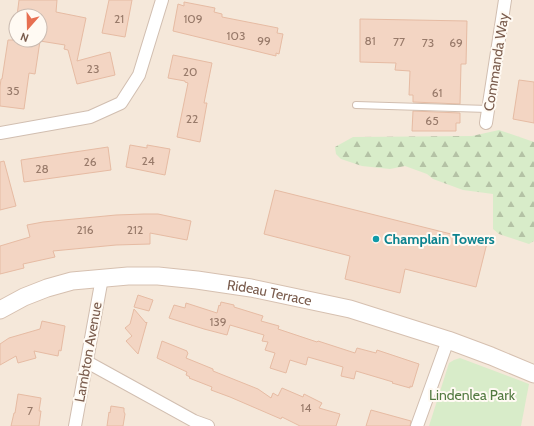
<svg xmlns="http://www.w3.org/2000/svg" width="534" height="426" font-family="Cabin,sans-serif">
<defs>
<pattern id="forest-firs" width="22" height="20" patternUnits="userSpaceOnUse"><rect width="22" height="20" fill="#d8ecc9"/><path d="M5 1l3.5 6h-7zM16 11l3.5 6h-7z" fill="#b4c2a5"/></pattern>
</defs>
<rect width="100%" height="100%" fill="#fdf6ec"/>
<path fill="#f5e8da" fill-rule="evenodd" d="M0 0H534V426H0ZM16 16H40V40H16Z"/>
<path fill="url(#forest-firs)" d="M499 130 534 142V241L529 244 499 234 493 229V194L463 190 433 179 427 174 405 166 390 169 362 166 341 159 336 154 335 147 353 137 472 136Z"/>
<path fill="#d8ecc9" d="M460 358 529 384 521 426H429L449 363 454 360Z"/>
<path fill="#f3d5c3" stroke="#e6bba3" d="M19 0H57L56 12 86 18 77 61 110 52 115 75 77 84 68 50 64 49 65 45 40 41 35 74 29 73 24 109 0 106V87L1 79H2L8 40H40V16H17Z
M109 0H132L125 37 102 33Z
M184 2 215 8 214 12 222 14V17L278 28 277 33 283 34 279 54 276 53V56L173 31 178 4 184 6Z
M360 19 467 21 466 64H461L460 104 413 102V95H409L410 71 395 70 396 63 360 62Z
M173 55 212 63 204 103H207L200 142 177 137 188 83 185 82V81L168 78Z
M519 80 534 82V123L513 119Z
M413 111 460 113V123H456V131H412Z
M130 145 147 148V145L170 149 165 175 126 167Z
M108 147 111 170 24 182 21 160Z
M4 161 16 206 0 210V162Z
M275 190 487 243 476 287 405 269 400 293 345 279 350 256 264 234Z
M144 214H158L191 221 187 240 150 233V244L116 245 53 251 55 257 23 264 24 268 0 274V246L30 237 27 225 43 222 116 215Z
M138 295 153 300 149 311 134 307Z
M221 302 234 305V307L263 316 261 321 279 326 278 329 317 342 318 341 355 353 357 348 376 353 377 350 419 364 412 387 410 386V388L392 383 393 382 356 371 354 379 341 376 343 367 308 357 306 365 290 360 286 373 270 368 275 353 265 350 268 342 262 341 264 335 230 325 227 335 204 329 169 318 174 305 185 308 186 303 217 313 219 305 220 306Z
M134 309 146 323 147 322 138 354 126 341 132 336 125 328 130 324Z
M42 321 65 326 61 351 59 350 58 356 34 351 36 358 18 363 16 356 0 365V344L9 338 40 329Z
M162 341 187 351V352L188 353 186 358 213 369V371L258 389 271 398 273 393 278 396 282 388 303 397 304 394 322 403 319 408 340 414 336 426H300L282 417 281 419 230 397 211 390 212 387 189 378 190 377 186 375 187 372 157 358Z
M18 394 41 398 39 411H41L39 426H11L14 413H15Z
M111 406 124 408V412L125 414 123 426H107L109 412 110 413Z
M371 410 411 421 410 426H366Z"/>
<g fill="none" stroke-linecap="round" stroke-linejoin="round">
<g stroke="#d1beb0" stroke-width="8">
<path id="lane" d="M356 105 488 109"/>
</g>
<g stroke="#d1beb0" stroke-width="14">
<path id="street" d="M486 123 505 0
M0 133 90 117 121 103 139 75 162 0
M87 362 194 421 208 426
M75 426 102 278
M417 426 448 340"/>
</g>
<g stroke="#d6c0b0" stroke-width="19">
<g id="secondary">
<path id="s1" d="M0 310 24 297 47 288 72 281 128 276H158L197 280 251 288 350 309 448 340 491 356 534 374"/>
</g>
</g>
<use href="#lane" stroke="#fff" stroke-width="6"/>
<use href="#street" stroke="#fff" stroke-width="12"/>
<use href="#secondary" stroke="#fff" stroke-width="17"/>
</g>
<circle fill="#0f9aa8" stroke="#fffaf3" stroke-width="1.5" cx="376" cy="239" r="4"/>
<g text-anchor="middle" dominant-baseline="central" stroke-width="4" stroke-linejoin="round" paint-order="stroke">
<g font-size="12" fill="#987a6a">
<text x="119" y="18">21</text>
<text x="193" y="18">109</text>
<text x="236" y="35">103</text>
<text x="264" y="40">99</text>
<text x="370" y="40">81</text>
<text x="399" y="41">77</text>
<text x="428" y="42">73</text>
<text x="456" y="42">69</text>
<text x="93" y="68">23</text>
<text x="190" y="71">20</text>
<text x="13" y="90">35</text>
<text x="437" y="92">61</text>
<text x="192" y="118">22</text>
<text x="432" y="120">65</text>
<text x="148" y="160">24</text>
<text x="90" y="161">26</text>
<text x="42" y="168">28</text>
<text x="85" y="229">216</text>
<text x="135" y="229">212</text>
<text x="218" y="321">139</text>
<text x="306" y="407">14</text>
<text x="30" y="410">7</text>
</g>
<g font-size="14" fill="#7a5c4d" stroke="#fffaf3">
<text transform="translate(496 62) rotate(-81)">Commanda Way</text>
<text stroke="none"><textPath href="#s1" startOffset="277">Rideau Terrace</textPath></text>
<text transform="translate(88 352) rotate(-80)">Lambton Avenue</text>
</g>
<g font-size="14" font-weight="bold" fill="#0d838f" stroke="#fffaf3" text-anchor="start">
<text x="384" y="239">Champlain Towers</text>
</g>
<g font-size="14" fill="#537a41" stroke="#fffaf3">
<text x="472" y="395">Lindenlea Park</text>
</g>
</g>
<g transform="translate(28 28) rotate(200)"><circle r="19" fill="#fffaf3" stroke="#cabbb1"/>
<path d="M0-3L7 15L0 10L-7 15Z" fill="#e76f51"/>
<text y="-6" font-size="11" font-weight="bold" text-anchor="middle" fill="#7a5c4d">N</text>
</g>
</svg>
